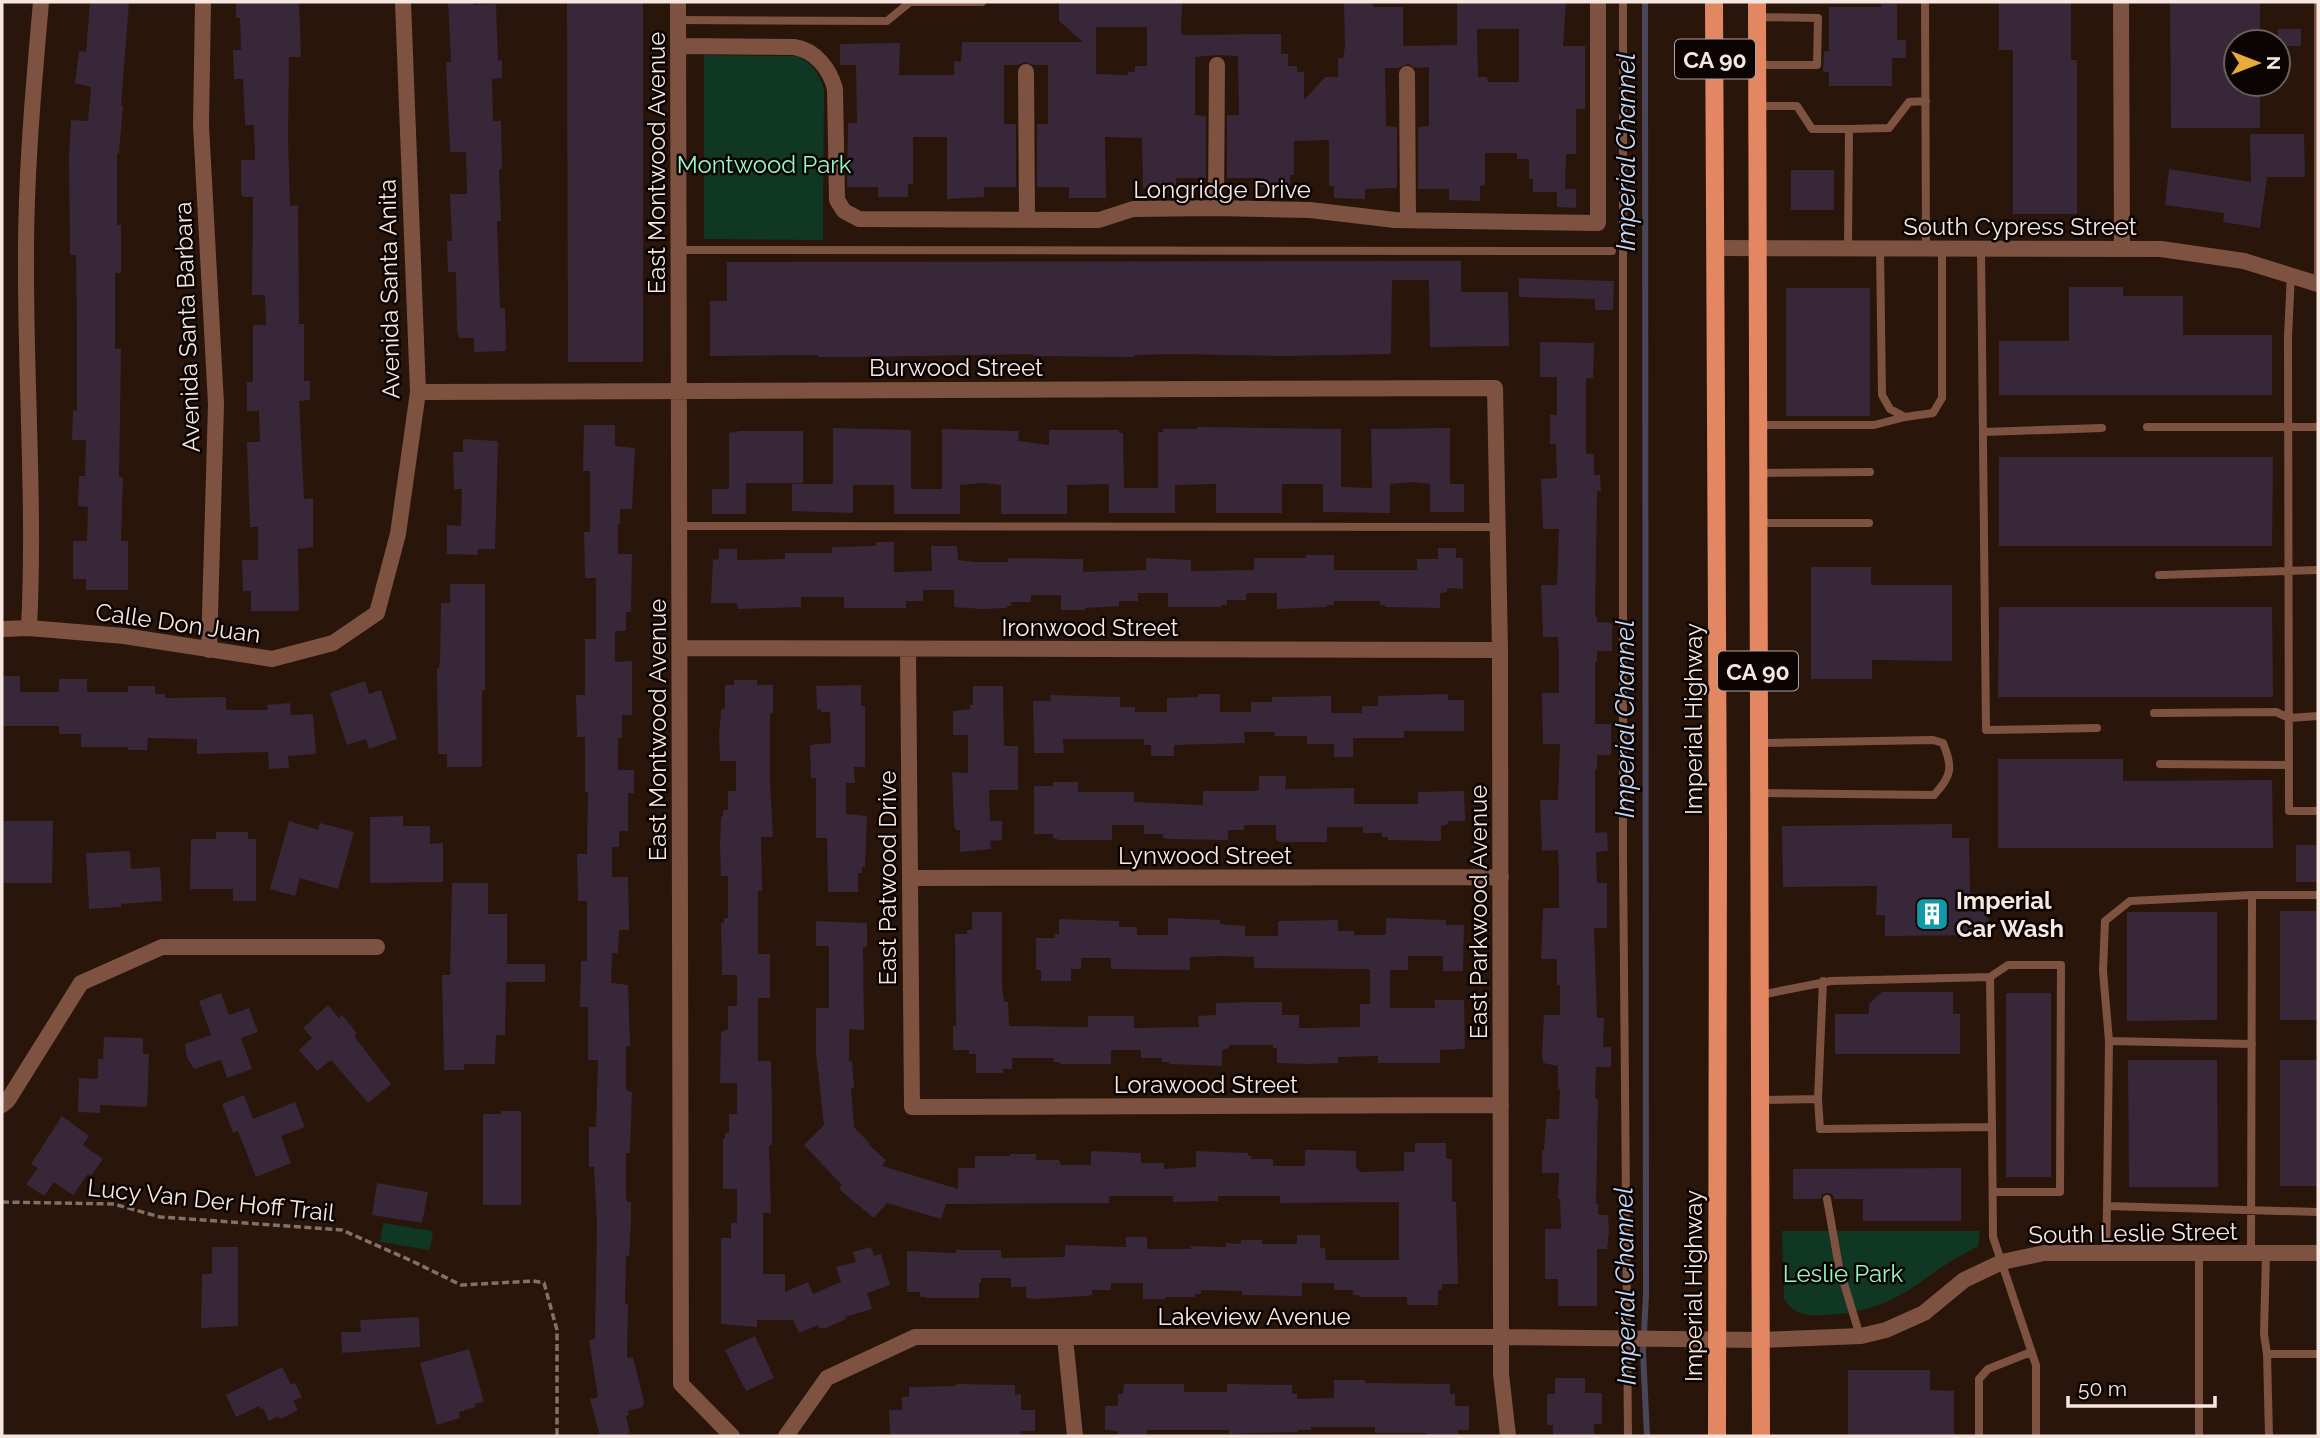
<svg xmlns="http://www.w3.org/2000/svg" width="2320" height="1438" font-family="Raleway,sans-serif">
<rect width="100%" height="100%" fill="#29150a"/>
<path fill="#103624" d="M704 55 796 56C811 61 820 74 824 89L823 240 704 239Z
M383 1223 433 1231 430 1250 380 1242Z
M1782 1231H1980L1978 1247C1952 1258 1932 1275 1909 1290 1883 1306 1856 1314 1826 1315 1807 1316 1795 1316 1784 1299Z"/>
<g fill="none" stroke-linecap="round" stroke-linejoin="round">
<path stroke="#4a465a" stroke-width="6" d="M1645 2 1646 1294 1643 1352 1647 1436"/>
</g>
<path fill="#382738" fill-rule="evenodd" d="M90 2H129L121 105 123 106 119 154 117 153V225H121V273H115V349H121L119 477H123L121 541H128V590H86V579H73V541H87L88 507 78 506 79 476H85L86 440H72L73 410 77 411V332L76 255H70L69 157 71 120 88 121 91 87 75 83 79 51 86 52Z
M236 2H299L301 57H289L288 137 290 206 298 205 299 324H304V381H310V400L299 401 304 499 313 498V547L298 549 299 611H251V591H243L242 560H258V527H250L247 442H260L259 411H247V382H253V325H266L265 295H252L253 197H243L241 194V160H255L254 125H245L243 79H234L233 50H241L240 18H236Z
M448 2H473V5L496 4 498 61 502 60V78L492 79 493 121H501L502 169H499L501 221H497L500 308H505L506 351 474 352V338H459L457 330 456 272H448L447 241H452L450 194H467L466 152H450L446 62H451Z
M567 2H643V362H568Z
M1059 2H1182L1181 33 1184 35 1281 34V54H1288V66H1297V72H1304V100L1325 77H1338V58H1343L1345 46 1344 2H1373V7H1403V46L1457 45V2H1566L1563 46H1585V109H1576V154H1566L1565 189H1576V208L1557 207V192H1533V179H1529V159H1517V153H1485V185L1480 186V201L1449 200V189H1418V127L1429 126V67L1415 68 1408 64 1399 68H1385L1386 126 1397 127V188L1365 189V199L1334 198V186H1329V140L1294 141V175H1290V188L1258 187V178H1227V115H1239L1238 56 1218 55 1195 57V115L1206 116V178H1176V188H1143L1142 138 1105 137 1106 198H1069V187H1037V124H1048V65H1034L1025 62 1018 65H1004V124H1016V187H984V197L947 199V137H913V184H908V197H878V187H847L848 123H857L856 65H840V44L900 43 899 75H954V61L961 62 962 42H1083L1059 21ZM1096 27H1147V66H1135V72H1128V75L1096 74ZM1477 29H1519V82H1488L1487 77H1478Z
M1999 2H2071V60H2077V214H2013V50H1999Z
M2170 2H2260V42H2236V84H2260V128H2171Z
M1881 4H1897V40H1906V58H1892V86H1829V72H1823L1824 51H1829V7H1881Z
M2278 29H2301V46H2278Z
M2250 134H2304L2305 177H2267L2260 228 2223 222 2224 213 2165 205 2169 169 2251 182Z
M1791 170H1834V210H1791Z
M1461 261V292H1508L1509 346 1430 347 1429 280H1392L1391 354 1284 356 1176 354 1134 355V357L1033 356V354L854 357H818V355L710 356V301H727V262Z
M1519 278 1614 281 1613 310H1595V299L1519 297Z
M2069 287H2123V296H2183V335H2272V395H1999V341H2069Z
M1786 288H1870V416H1786Z
M1540 342 1594 343 1593 378H1586V454H1594V475H1600L1601 491H1597L1595 617H1597V622L1612 623V651H1597V662H1595V724H1611V755H1597V769H1595V833L1607 832 1608 851 1596 852 1597 883H1607V928H1594L1597 1018H1604L1603 1047H1611V1067H1596L1595 1099H1598L1596 1204H1598V1215H1608L1609 1232 1607 1249H1597V1306H1558V1279H1545V1229H1561L1560 1199H1558L1559 1173H1542V1150H1544L1546 1119H1559L1560 1089H1558V1066L1543 1063 1542 1054 1544 1015H1560V985H1557V959H1541L1543 908H1559V874L1558 850 1542 851 1540 800H1558L1560 744H1543L1542 693H1559V659L1558 637H1543L1541 585H1557L1559 529H1543L1541 479 1557 478 1556 444H1550V415H1557V377H1540Z
M584 425H615V446L635 448 632 509H620V524H618V554H632L631 612H626V631H615V662L632 661V715H622V738H618V770H634V793H628V831H619V847H612V877H628L629 930H619L618 953H612L611 983 628 985 630 1046H626V1090L632 1092 630 1153H626V1197L627 1202H631V1221L629 1256H626L625 1304H628L627 1358 633 1357 644 1402 643 1407 628 1411 629 1415 626 1416 630 1433 620 1436H600L590 1399 598 1397 589 1340 595 1339 597 1223 594 1167H589V1127H596L598 1060H588V1007H580L581 961H587V901H578L577 854H587L588 792H585V737H577L576 695H585V639H596V578H585L584 532H590V471H583Z
M1197 427 1341 429V487L1372 488 1371 429 1450 428V484H1464V512H1430V484L1412 482 1390 484V513L1323 512V484H1282V513H1216V484L1175 485V513H1109V484L1067 485V514H1001V485L984 483 960 485V514H894V485H853V513L792 511V484H833V428L911 430V489H942V429L1019 431 1018 441 1049 445V430H1119V433H1123L1124 488H1158V432H1163V429H1197Z
M740 431H803V483H746V514H712V489H729V433Z
M463 439 498 441 495 549H478V555L447 554V525L461 526 462 489H454L453 452H463Z
M1999 457H2273L2272 546H1999Z
M876 542H894V572L932 571 931 546H957L958 560 976 562H1008V558L1083 559V572L1146 570V558L1191 560V571L1254 570V558H1306V555H1334V570H1417V559H1438V548H1456V558H1463V589L1447 588V592L1440 593V608L1385 607V605H1380V601H1334V605H1327V607L1277 609V593H1246V600H1227V605H1221V607H1168V593H1138V601H1119V606L1085 608V610H1061V595H1031V602H1011V606H1007V608L982 609 954 607V590H923V601H906V608H844V597H801V607L738 609 737 603H711L713 560 719 559V549H737V560L785 559V553H832V547L876 546Z
M1811 567H1871V585H1952V661L1872 660V679H1811Z
M450 584H485V690H482V767H447V754H438L437 668H439L440 660 441 603H450Z
M1999 607H2272L2273 697H1998Z
M2 676H20V692H59V679H87V692H128V686H155V694H165V698L226 697V710H268L267 705 290 703 291 715 313 714 316 754 288 756 289 768 269 769 268 752 197 754V739L148 738 147 750H128V747H81V734H59V726H2Z
M734 680H757V685H773V713L770 714V783L773 837H761L762 891H758V954H770V998H758V1061H771L772 1115V1145H769L771 1213H763V1274H785V1292L808 1282 813 1294 841 1282 836 1267 856 1262 853 1252 871 1247 874 1256 881 1254 890 1285 867 1293 872 1309 845 1317 846 1319 824 1329 823 1327 820 1329 818 1325 799 1333 793 1320H757V1327L721 1324V1238H731V1223H737V1189H723V1139H725V1133H729V1114H737V1083H720L721 1032 728 1029V1006H737V975H722L721 923H724V918H728V876H721L720 845 721 817 723 816V810H728V791H736V761H720L719 737 721 710 725 707V685H734Z
M365 681 369 694 381 690 397 739 369 749 366 739 347 745 330 693Z
M861 685V706H865V767H854L855 783H846V814L867 816 865 867H862V873H858V892H828L827 838H816V778H811L810 745 831 743 830 712H821V709L817 710 816 686Z
M973 686H1003L1004 746H1018V790H989L990 821H1002V840L990 841 991 849 960 852V830H956L954 826 952 772 968 773V735H953V711L970 709V705H973Z
M1198 694H1220V712H1251V702H1272V697L1331 696V713H1362V706H1378V696L1448 694V700H1464V731H1404V738H1353V757H1334V744H1307V736H1275L1274 732H1244L1245 743 1174 745V756H1151V745H1144V739H1063L1064 753H1034L1033 701H1051L1050 695 1120 697V707H1135V712H1167V698L1198 697Z
M1998 759H2123V781L2272 780 2273 848H1998Z
M1259 776H1286L1285 789 1354 788V804H1418V792L1464 791 1465 821H1448V824L1441 826V841L1388 840V837H1382V833H1363V827H1327V842H1281L1276 840V825H1244V830H1228V840L1169 839 1163 838V834H1144V825H1112V840H1059L1053 838V834H1034V786H1053V782H1078V792H1134V802L1203 805V791H1254L1259 790Z
M403 816V826H430V844L443 843V882L370 883V817Z
M2 821H53L52 883H2Z
M289 821 318 830 320 823 354 832 338 889 300 878 295 896 270 889Z
M1952 824V838H1969L1970 893H1973V903L1983 909 1989 920 1987 931 1983 935 1885 936V915H1876L1877 886 1783 887 1782 826Z
M216 832H248V839H256V901H233V889H190L191 839H216Z
M2296 845H2318V882H2296Z
M130 851 131 869 160 867 162 901 121 904V907L89 909 86 853Z
M452 883H488V914H507V964H545V982H506L505 1035H496L495 1064H464V1070H444L442 975H450Z
M2280 911H2318V1020H2280Z
M972 912H1002V985L1004 1002H1008L1009 1026 1088 1027V1016H1134V1028L1199 1027 1198 1016 1216 1015V1003L1254 1002H1282V1015H1299V1028L1360 1027V1004H1370V969L1254 968V957L1222 956 1190 957V970L1111 969V958H1081V969H1071V981H1041V970H1036V938H1055V934H1059V919L1119 921V927H1137V935H1168V918L1220 920V924L1245 926V936H1278V921L1338 920V931H1354V935H1386V918L1446 920V925H1464L1463 971H1443V956H1408V970H1390V1008H1435L1434 1000H1464L1465 1049 1440 1050V1063H1378V1056L1338 1057V1063L1307 1064 1277 1063V1048H1273V1045H1229V1048L1222 1050V1066L1169 1064V1062H1162V1058H1141V1050H1111V1064H1060V1062H1053L1054 1058H1012V1069H1003V1073H976V1054H969V1050H953V1026H956L955 934H967V930H972Z
M2127 912H2217V1020L2127 1021Z
M816 921 867 923V947H863L864 1030 849 1029V1061H852L854 1088H851L854 1127 870 1144 869 1145 886 1160 882 1166 958 1189V1168H975V1156H1010V1154H1036V1160H1059L1061 1165H1091V1151L1141 1153V1163H1164V1169L1196 1167V1151L1248 1153V1156H1251V1159H1273V1166H1305V1150H1328L1356 1151V1169H1359V1172L1404 1171V1152H1415V1143H1446V1159H1452V1202H1456L1458 1284H1442V1290H1438V1305H1407V1297H1359V1295H1353V1290H1334V1283H1302V1296L1242 1295V1291L1201 1290V1294H1195V1297H1165V1299H1143V1283H1111V1290H1092V1295L1085 1296 1035 1299 1026 1298V1287H1011V1278H981V1283H979V1298H926V1297H920V1292H907V1251L956 1253V1250H1001V1258L1065 1257V1245L1126 1247V1237H1147V1249H1191V1246L1226 1247V1243L1241 1244V1240H1262V1244H1297V1235H1320V1248H1325L1326 1260H1399V1202L1280 1203V1196H1218V1201L1173 1202V1196H1109V1203L946 1204 941 1219 887 1203 874 1218 839 1189 842 1185 804 1145 824 1125 816 1053V1008H829V946H816Z
M1882 992H1953V1014H1960V1054H1835V1014H1869V1004Z
M221 993 229 1015 249 1008 258 1032 241 1038 252 1069 227 1078 221 1060 194 1069 187 1058 185 1044 211 1035 199 1001Z
M2006 993H2051V1177H2006Z
M328 1005 339 1018 342 1015 357 1033 354 1036 391 1084 368 1103 331 1060 317 1071 299 1050 312 1038 303 1028Z
M104 1037 143 1038V1054H149L147 1107 100 1105V1113L78 1112 79 1078 98 1079V1059H103Z
M2128 1060H2217L2218 1187H2129Z
M2280 1060H2318V1186H2280Z
M244 1095 253 1119 295 1102 305 1127 281 1136 291 1163 256 1177 238 1131 233 1133 222 1104Z
M501 1111H521V1205H483V1114H501Z
M62 1116 89 1136 83 1145 103 1159 91 1176 88 1174 73 1195 54 1182 44 1196 26 1184 38 1168 31 1164Z
M1961 1168V1221H1863V1199H1834L1832 1194 1827 1193 1822 1194 1821 1199H1793V1169Z
M377 1183 428 1192 422 1223 372 1215Z
M212 1247H238V1326L201 1328 202 1274H212Z
M419 1317 420 1347 342 1353 341 1332H361L360 1320Z
M755 1336 774 1378 746 1391 725 1350Z
M469 1349 484 1402 475 1404 476 1407 459 1412 460 1418 437 1425 420 1363Z
M282 1367 291 1385 295 1383 302 1397 293 1401 298 1410 280 1419 278 1416 269 1421 263 1408 261 1410 259 1406 236 1417 226 1395Z
M1848 1370H1930V1390L1954 1391V1436H1848Z
M1555 1378H1585V1393H1602V1424H1594V1436H1553V1425H1547V1394H1555Z
M1334 1380H1365V1383L1450 1384V1394H1455V1406H1469V1430H1458V1436H1427V1433H1375V1427H1311V1430H1298V1432L1257 1433 1229 1434V1430H1147V1436H1118V1431L1105 1430V1406H1118V1394H1123L1124 1384H1184V1392H1227V1384L1292 1385V1394H1297V1399L1334 1398Z
M956 1384 1015 1385V1395L1021 1394V1410H1035V1431H1022L1019 1436H890L889 1410H902V1397H909V1387L956 1386Z"/>
<g fill="none" stroke-linecap="round" stroke-linejoin="round">
<path stroke="#827167" stroke-width="3.5" stroke-dasharray="7 3.5" stroke-linecap="butt" d="M2 1202 114 1204 160 1217 342 1230 412 1261 461 1285 533 1281 544 1283 557 1330V1436"/>
<path stroke="#7e5240" stroke-width="8" d="M907 2H982
M1623 2V856L1628 1436
M1925 2 1926 248
M2318 2V284
M678 20 887 21 909 3
M1757 65H1817L1818 18 1757 17
M1757 106H1797L1812 129H1849L1848 248
M1849 129 1889 128 1909 102 1926 101
M1880 248 1882 395 1890 409 1905 417
M1981 248 1986 730 2097 728
M679 250 1612 251
M2291 274 2288 336 2289 811H2318
M1758 425H1874L1905 417 1933 413 1942 398V248
M2147 427H2318
M1984 432 2102 428
M1758 473 1870 472
M1758 523H1869
M679 526 1498 527
M2159 575 2318 570
M2154 713 2276 712 2289 718 2318 716
M1759 743 1933 740 1943 743C1953 767 1952 776 1934 795L1759 793
M2160 764 2289 765
M1990 977 2008 965H2061L2060 1192H1993
M1760 995 1831 981 1990 977 1992 1127
M2109 1041 2103 971 2105 921 2130 901 2252 895H2318
M2252 1044 2109 1041 2107 1206 2318 1212
M1818 1099 1823 981
M1760 1100 1818 1099 1820 1129 1992 1127 1993 1237 2036 1365V1436
M1827 1199 1839 1267 1860 1336
M2106 1253 2107 1206
M2251 1253 2252 895
M2266 1253 2264 1334 2267 1354 2269 1436
M2267 1354H2318
M1979 1436V1379L1988 1369 2031 1352
M2199 1436V1253"/>
<path stroke="#7e5240" stroke-width="16" d="M203 2 201 125 216 404 209 650
M678 2 681 1384 732 1436
M2121 2 2122 249
M678 46 794 47C815 50 830 69 835 89L837 200 844 211 859 219 1085 220H1099L1133 209 1216 208 1310 210 1395 220 1598 223V2
M1026 72 1027 220
M1407 74 1408 220
M1216 208 1217 65
M1716 248 2161 249 2244 261 2318 284
M418 392 1495 388 1500 650 1501 1337V1374L1508 1436
M29 628C35 510 26 391 26 272 25 182 33 92 41 2
M2 629 29 628 124 636 272 659 333 643 377 613 398 534 418 392 403 2
M680 648 1500 650
M908 649 912 1107 1501 1105
M910 878 1501 877
M2 1105 8 1100 81 983 162 947H377
M1065 1338 1075 1436
M786 1436 827 1378 915 1337H1501L1760 1340 1861 1336 1886 1330 1924 1313 1964 1280 2002 1262 2044 1253H2318"/>
<path stroke="#e28761" stroke-width="18" d="M1714 2 1718 835 1717 1436
M1757 2 1761 1436"/>
</g>
<defs>
<g id="building-square" transform="scale(1.75)"><rect x="-9" y="-9" width="18" height="18" rx="4" fill="#0f9aa8" stroke="#0b0402"/><path d="M-4-6H4V6H1V3H-1V6H-4ZM-2.5-4.3h1.7v1.8h-1.7ZM.8-4.3h1.7v1.8H.8ZM-2.5-1h1.7V.8h-1.7ZM.8-1h1.7V.8H.8Z" fill="#fff"/></g>
</defs>
<g fill-rule="evenodd">
<use href="#building-square" x="1932" y="914"/>
</g>
<g text-anchor="middle" dominant-baseline="central" stroke-width="5" stroke-linejoin="round" paint-order="stroke">
<g fill="#0b0402" stroke="#b0a49d" stroke-width="2">
<rect x="1675" y="39.5" width="80" height="39" rx="5"/>
<rect x="1718" y="651.5" width="80" height="39" rx="5"/>
</g>
<g font-size="23" font-weight="bold" fill="#f6e8e0">
<text x="1715" y="59">CA 90</text>
<text x="1758" y="671">CA 90</text>
</g>
<g font-size="24" fill="#f6e8e0" stroke="#0b0402">
<text transform="translate(656 163) rotate(-90)">East Montwood Avenue</text>
<text x="1222" y="189">Longridge Drive</text>
<text x="2020" y="226">South Cypress Street</text>
<text transform="translate(389 289) rotate(-91)">Avenida Santa Anita</text>
<text transform="translate(187 327) rotate(-92)">Avenida Santa Barbara</text>
<text x="956" y="367">Burwood Street</text>
<text transform="translate(178 623) rotate(8)">Calle Don Juan</text>
<text x="1090" y="627">Ironwood Street</text>
<text transform="translate(1693 719) rotate(-90)">Imperial Highway</text>
<text transform="translate(657 730) rotate(-90)">East Montwood Avenue</text>
<text x="1205" y="855">Lynwood Street</text>
<text transform="translate(887 878) rotate(-90)">East Patwood Drive</text>
<text transform="translate(1478 912) rotate(-90)">East Parkwood Avenue</text>
<text x="1206" y="1084">Lorawood Street</text>
<text transform="translate(211 1200) rotate(6)">Lucy Van Der Hoff Trail</text>
<text transform="translate(2133 1233) rotate(-1)">South Leslie Street</text>
<text transform="translate(1693 1286) rotate(-90)">Imperial Highway</text>
<text x="1254" y="1316">Lakeview Avenue</text>
</g>
<g font-size="24" fill="#96f6c5" stroke="#0b0402">
<text x="764" y="164">Montwood Park</text>
<text x="1843" y="1273">Leslie Park</text>
</g>
<g font-size="24" font-weight="bold" fill="#f6e8e0" stroke="#0b0402" text-anchor="start">
<text x="1956" y="900">Imperial<tspan x="1956" dy="28">Car Wash</tspan></text>
</g>
<g font-size="26" font-style="italic" fill="#c6d8f6" stroke="#0b0402">
<text transform="translate(1626 152) rotate(-90)">Imperial Channel</text>
<text transform="translate(1625 719) rotate(-90)">Imperial Channel</text>
<text transform="translate(1625 1286) rotate(-91)">Imperial Channel</text>
</g>
</g>
<rect width="2320" height="1438" fill="none" stroke="#f6e8e0" stroke-width="7"/>
<g transform="translate(2257 63) rotate(90)"><circle r="33" fill="#0b0402" stroke="#695f5b" stroke-width="2"/>
<path d="M0-5L12 26L0 18L-12 26Z" fill="#e8ab37"/>
<text y="-10" font-size="19" font-weight="bold" text-anchor="middle" fill="#f6e8e0">N</text>
</g>
<path d="M2068 1396v10h147v-10" fill="none" stroke="#f6e8e0" stroke-width="3.5"/>
<text x="2078" y="1396" font-size="21" fill="#f6e8e0" stroke="#0b0402" stroke-width="5" paint-order="stroke">50 m</text>
</svg>
